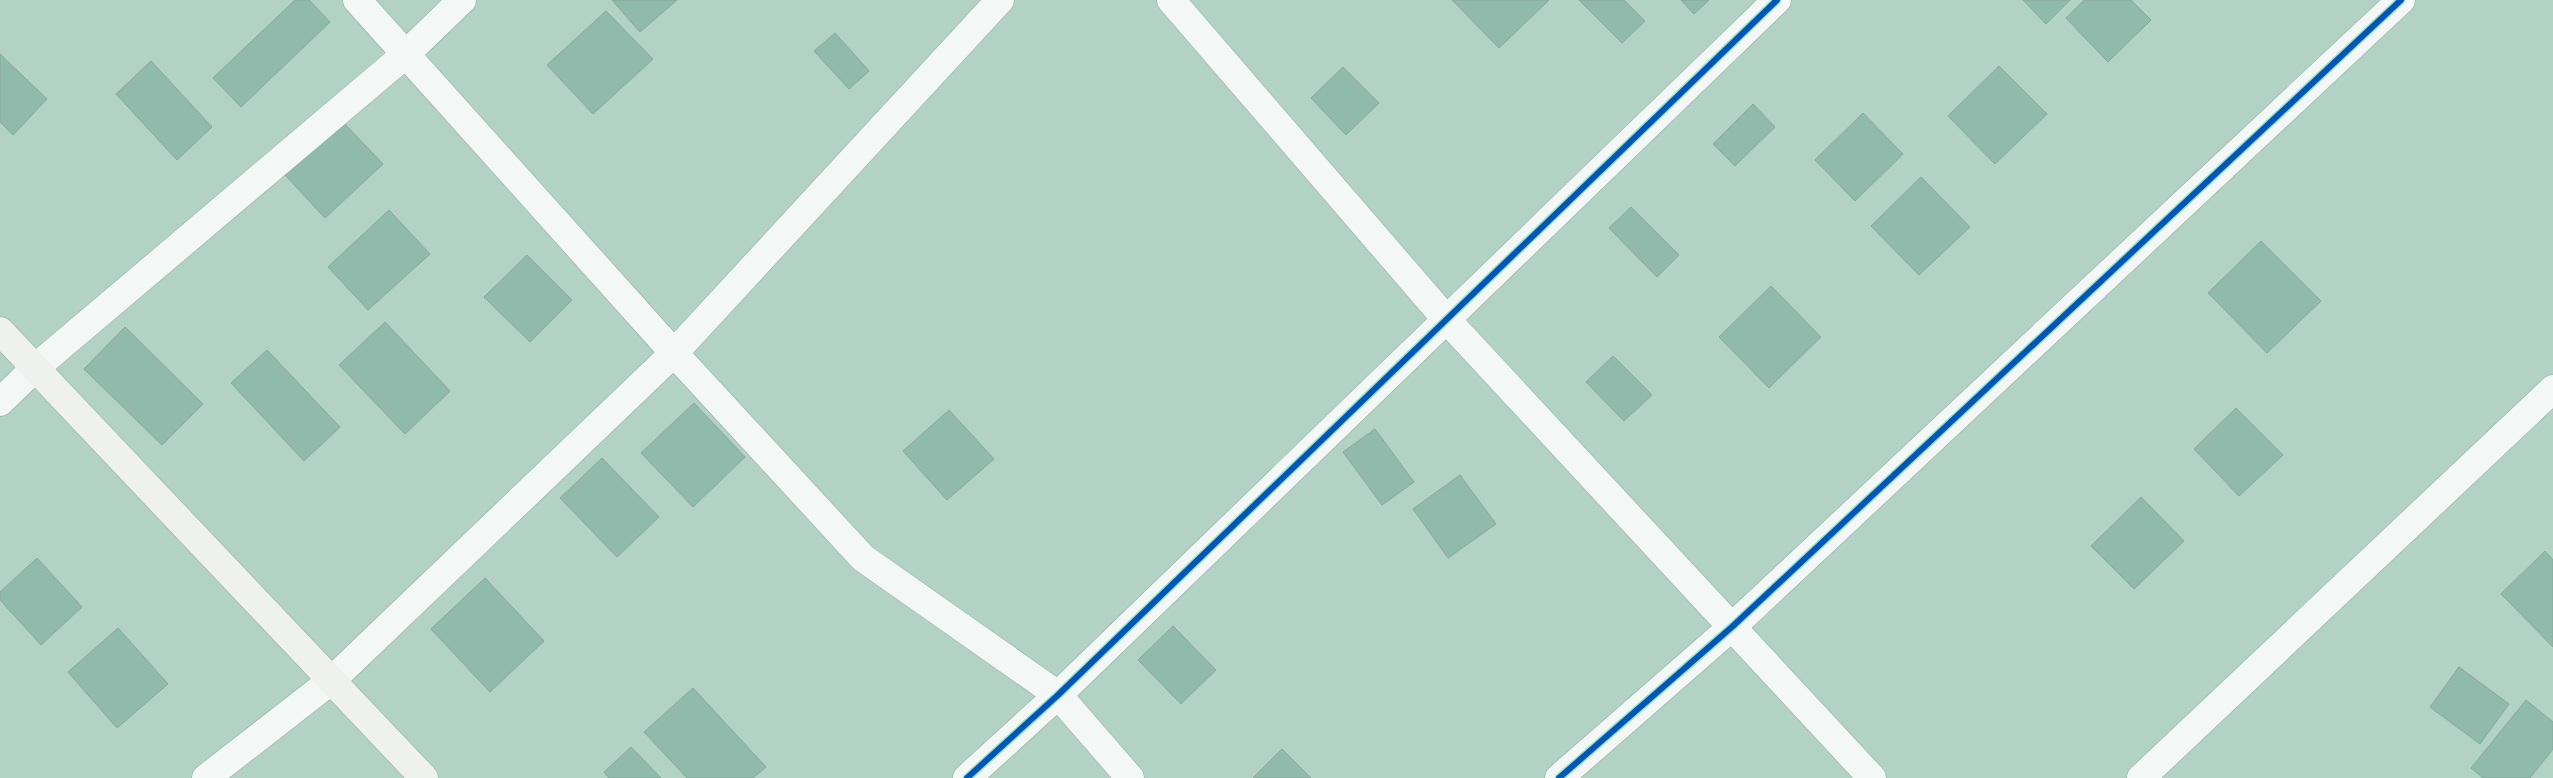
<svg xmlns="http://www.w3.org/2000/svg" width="2553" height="778" font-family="'Fira Sans',sans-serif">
<rect width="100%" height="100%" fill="#b2d2c6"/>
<path fill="#8fbaac" stroke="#8ca59c" d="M295 0H309L330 22 241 107 213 78Z
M612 0H677L640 32Z
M1452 0H1549L1499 48Z
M1579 0H1624L1645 21 1622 43Z
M1681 0H1709L1694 14Z
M2023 0H2070L2046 24Z
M2084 0H2131L2151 20 2108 62 2066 18Z
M606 11 653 59 593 114 547 65Z
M835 33 869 71 849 89 814 51Z
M0 54 47 99 13 135 0 122Z
M151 61 212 127 177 160 116 94Z
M1999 66 2047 114 1995 164 1948 116Z
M1343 67 1379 103 1346 135 1311 98Z
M1753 104 1775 127 1735 166 1713 144Z
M1863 113 1903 154 1855 201 1815 160Z
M343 122 383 164 325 218 285 175Z
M1921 177 1970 227 1919 275 1871 226Z
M1631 207 1679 255 1657 277 1609 228Z
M389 210 430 254 368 310 328 267Z
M2261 241 2321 301 2267 353 2208 293Z
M527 255 572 300 530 342 484 297Z
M1771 286 1821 337 1769 388 1719 337Z
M385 322 450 391 405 434 339 365Z
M125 327 203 404 162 445 84 369Z
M267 350 340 427 304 461 231 383Z
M1613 356 1652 395 1624 421 1586 382Z
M694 403 745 457 693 507 641 453Z
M2236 408 2283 455 2239 496 2194 449Z
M949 410 994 459 947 500 903 451Z
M1375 429 1414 482 1382 505 1343 452Z
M602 458 659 517 617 557 560 498Z
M1460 475 1496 524 1448 558 1413 509Z
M2141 497 2184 541 2134 589 2091 546Z
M2545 551 2553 560V647L2501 594Z
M37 558 82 607 41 645 0 600V592Z
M485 578 544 641 490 692 431 629Z
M1173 626 1216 670 1181 704 1138 660Z
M118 628 168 684 117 728 68 672Z
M2459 667 2509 704 2480 744 2430 707Z
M693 688 766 767 753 778H687L644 732Z
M2526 700 2553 722V749L2530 778H2483L2471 768Z
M631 747 661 778H609L604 772Z
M1282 749 1311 778H1253Z"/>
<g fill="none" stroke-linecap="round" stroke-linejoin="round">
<g stroke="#8ea89e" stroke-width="29">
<path id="street" d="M357 0 674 353 863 558 1058 695 1130 778
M1171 0 1446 319 1872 778
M0 402 35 368 406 54 462 0
M206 778 332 680 674 353 1000 0
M967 778 1058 695 1777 0
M1559 778 1733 626 2401 0
M2141 778 2553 389"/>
</g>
<g stroke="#8ea89e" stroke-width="29">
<path id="secondary" d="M0 331 424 778"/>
</g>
<use href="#street" stroke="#f3f8f6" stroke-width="28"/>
<use href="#secondary" stroke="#eff1ef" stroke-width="28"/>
<g stroke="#a4e0c9" stroke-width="9">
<path id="cycleway" d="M967 778 1058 695 1777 0
M1559 778 1733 626 2401 0"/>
</g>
<use href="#cycleway" stroke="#0057b8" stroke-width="6"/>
</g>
</svg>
